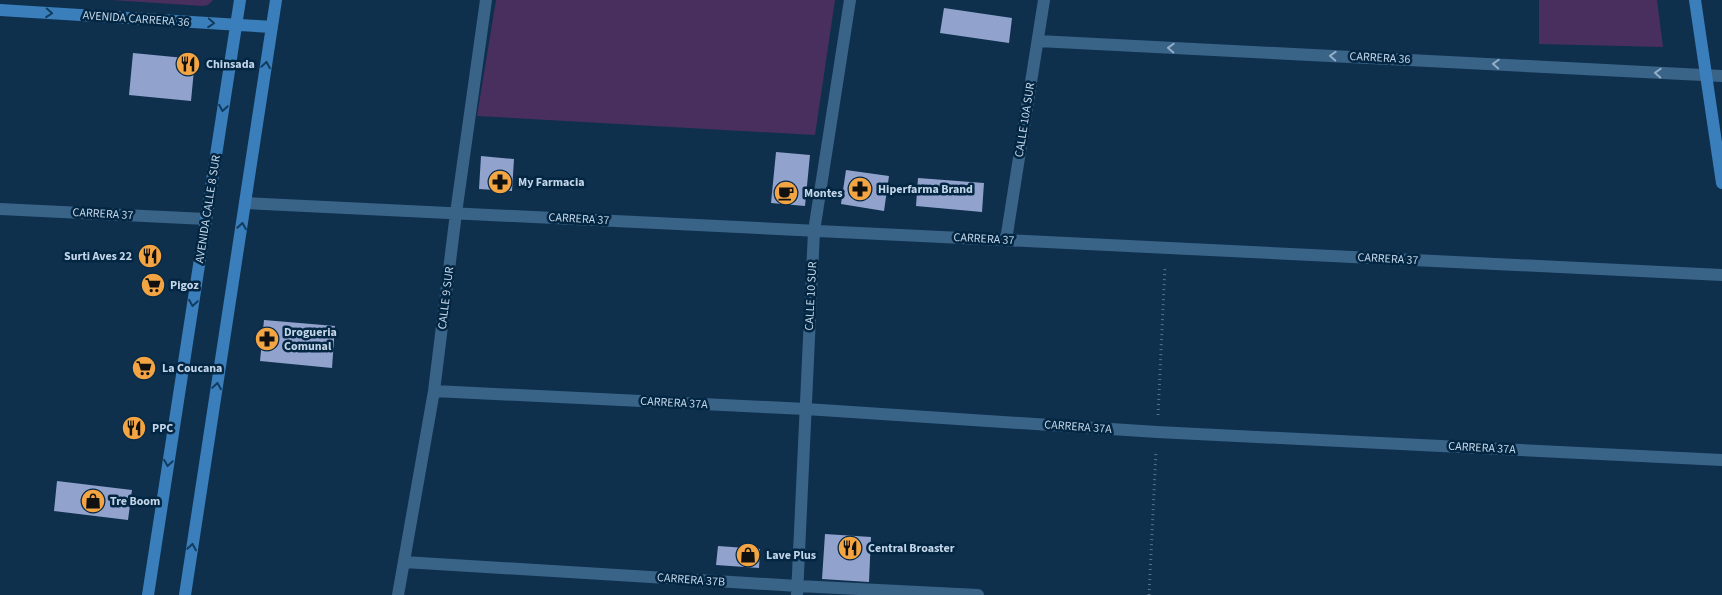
<svg xmlns="http://www.w3.org/2000/svg" width="1722" height="595" font-family="'Source Sans 3',sans-serif">
<rect width="100%" height="100%" fill="#0e304d"/>
<path fill="#482f5d" d="M111 0H213L208 5 203 6Z
M496 0H835L815 135 477 116Z
M1539 0H1657L1663 47 1539 44Z"/>
<path fill="#91a2cd" d="M944 8 1012 18 1009 43 940 33Z
M133 53 195 59 191 101 129 95Z
M776 152 810 155 805 206 771 203Z
M481 156 514 159 512 191 479 189Z
M846 170 889 176 884 211 841 204Z
M918 178 984 183 982 212 916 206Z
M264 320 335 326 332 368 260 361Z
M57 481 132 490 128 520 54 511Z
M825 534 871 537 869 582 822 579Z
M718 546 760 549 759 568 716 565Z"/>
<g fill="none" stroke-linecap="round" stroke-linejoin="round">
<path stroke="#57738c" stroke-width="3" stroke-dasharray="1 4" stroke-linecap="butt" d="M1158 415 1165 266
M1149 595 1156 451"/>
<path stroke="#3a6388" stroke-width="12" d="M1038 41 1722 76
M245 203 1722 275
M0 209 206 219
M1006 240 1044 0
M434 391 806 409 1157 432 1722 460
M404 562 798 586 978 595
M398 595 434 391 456 213 486 0
M797 595 814 231 850 0"/>
<path stroke="#3a7fbb" stroke-width="12" d="M1695 0 1722 183
M0 10 272 27
M148 595 240 0
M185 595 276 0"/>
</g>
<defs><path id="oneway-chevron" d="M-2-3.5L2.5 0L-2 3.5" fill="none" stroke-width="1.6" stroke-linecap="round" stroke-linejoin="round" transform="scale(1.25)"/></defs>
<g stroke="#113c60">
<use href="#oneway-chevron" transform="translate(49 13) rotate(4)"/>
<use href="#oneway-chevron" transform="translate(211 23) rotate(4)"/>
<use href="#oneway-chevron" transform="translate(266 65) rotate(-81)"/>
<use href="#oneway-chevron" transform="translate(223 108) rotate(99)"/>
<use href="#oneway-chevron" transform="translate(242 226) rotate(-81)"/>
<use href="#oneway-chevron" transform="translate(193 303) rotate(99)"/>
<use href="#oneway-chevron" transform="translate(217 386) rotate(-81)"/>
<use href="#oneway-chevron" transform="translate(168 463) rotate(99)"/>
<use href="#oneway-chevron" transform="translate(192 547) rotate(-81)"/>
</g>
<g stroke="#93aec7">
<use href="#oneway-chevron" transform="translate(1171 48) rotate(-177)"/>
<use href="#oneway-chevron" transform="translate(1333 56) rotate(-177)"/>
<use href="#oneway-chevron" transform="translate(1496 64) rotate(-177)"/>
<use href="#oneway-chevron" transform="translate(1658 73) rotate(-177)"/>
</g>
<defs>
<g id="restaurant-disc" transform="scale(1.25)"><circle r="9.5" fill="#f3a443" stroke="#032642"/><path d="M-5-6h1v4h1v-4h1v4h1v-4h1v5L-1.5 .5V6h-2V.5L-5-1ZM5-6V6H3V1.5H1.5Q1.5-4 5-6Z" fill="#111"/></g>
<g id="pharmacy-disc" transform="scale(1.25)"><circle r="9.5" fill="#f3a443" stroke="#032642"/><path d="M-2-6h4v4h4v4h-4v4h-4v-4h-4v-4h4Z" fill="#111"/></g>
<g id="cafe-disc" transform="scale(1.25)"><circle r="9.5" fill="#f3a443" stroke="#032642"/><path d="M-5.5-4.5H6V0H3Q3 3.5 0 3.5H-2.5Q-5.5 3.5-5.5 0ZM3-3.2v2h1.7v-2ZM-6 4.5H4V6H-6Z" fill="#111"/></g>
<g id="supermarket-disc" transform="scale(1.25)"><circle r="9.5" fill="#f3a443" stroke="#032642"/><path d="M-6-5.5h2.5l.6 2H6L4.5 2H-2.5L-4.4-4H-6ZM-1.5 3.2a1.3 1.3 0 1 0 .1 0ZM3 3.2a1.3 1.3 0 1 0 .1 0Z" fill="#111"/></g>
<g id="shop-disc" transform="scale(1.25)"><circle r="9.5" fill="#f3a443" stroke="#032642"/><path d="M-5-2.5h2.3a2.7 3.5 0 0 1 5.4 0H5L5.5 6h-11ZM-1.5-2.5h3a1.5 2.3 0 0 0-3 0Z" fill="#111"/></g>
</defs>
<g fill-rule="evenodd">
<use href="#restaurant-disc" x="188" y="64"/>
<use href="#pharmacy-disc" x="500" y="182"/>
<use href="#pharmacy-disc" x="860" y="189"/>
<use href="#cafe-disc" x="786" y="193"/>
<use href="#restaurant-disc" x="150" y="256"/>
<use href="#supermarket-disc" x="153" y="285"/>
<use href="#pharmacy-disc" x="267" y="339"/>
<use href="#supermarket-disc" x="144" y="368"/>
<use href="#restaurant-disc" x="134" y="428"/>
<use href="#shop-disc" x="93" y="501"/>
<use href="#restaurant-disc" x="850" y="548"/>
<use href="#shop-disc" x="748" y="555"/>
</g>
<g text-anchor="middle" dominant-baseline="central" stroke-width="5" stroke-linejoin="round" paint-order="stroke">
<g font-size="12" fill="#c3d6e9" stroke="#032642">
<text transform="translate(136 19) rotate(4)">AVENIDA CARRERA 36</text>
<text transform="translate(1380 58) rotate(3)">CARRERA 36</text>
<text transform="translate(1025 120) rotate(-81)">CALLE 10A SUR</text>
<text transform="translate(208 209) rotate(-81)">AVENIDA CALLE 8 SUR</text>
<text transform="translate(103 214) rotate(3)">CARRERA 37</text>
<text transform="translate(579 219) rotate(3)">CARRERA 37</text>
<text transform="translate(984 239) rotate(3)">CARRERA 37</text>
<text transform="translate(1388 259) rotate(3)">CARRERA 37</text>
<text transform="translate(811 296) rotate(-87)">CALLE 10 SUR</text>
<text transform="translate(446 298) rotate(-83)">CALLE 9 SUR</text>
<text transform="translate(674 403) rotate(3)">CARRERA 37A</text>
<text transform="translate(1078 427) rotate(4)">CARRERA 37A</text>
<text transform="translate(1482 448) rotate(3)">CARRERA 37A</text>
<text transform="translate(691 580) rotate(4)">CARRERA 37B</text>
</g>
<g font-size="12" font-weight="bold" fill="#c3d6e9" stroke="#032642" text-anchor="start">
<text x="206" y="64">Chinsada</text>
<text x="518" y="182">My Farmacia</text>
<text x="878" y="189">Hiperfarma Brand</text>
<text x="804" y="193">Montes</text>
<text x="132" y="256" text-anchor="end">Surti Aves 22</text>
<text x="170" y="285">Pigoz</text>
<text x="284" y="332">Drogueria<tspan x="284" dy="14">Comunal</tspan></text>
<text x="162" y="368">La Coucana</text>
<text x="152" y="428">PPC</text>
<text x="110" y="501">Tre Boom</text>
<text x="868" y="548">Central Broaster</text>
<text x="766" y="555">Lave Plus</text>
</g>
</g>
</svg>
